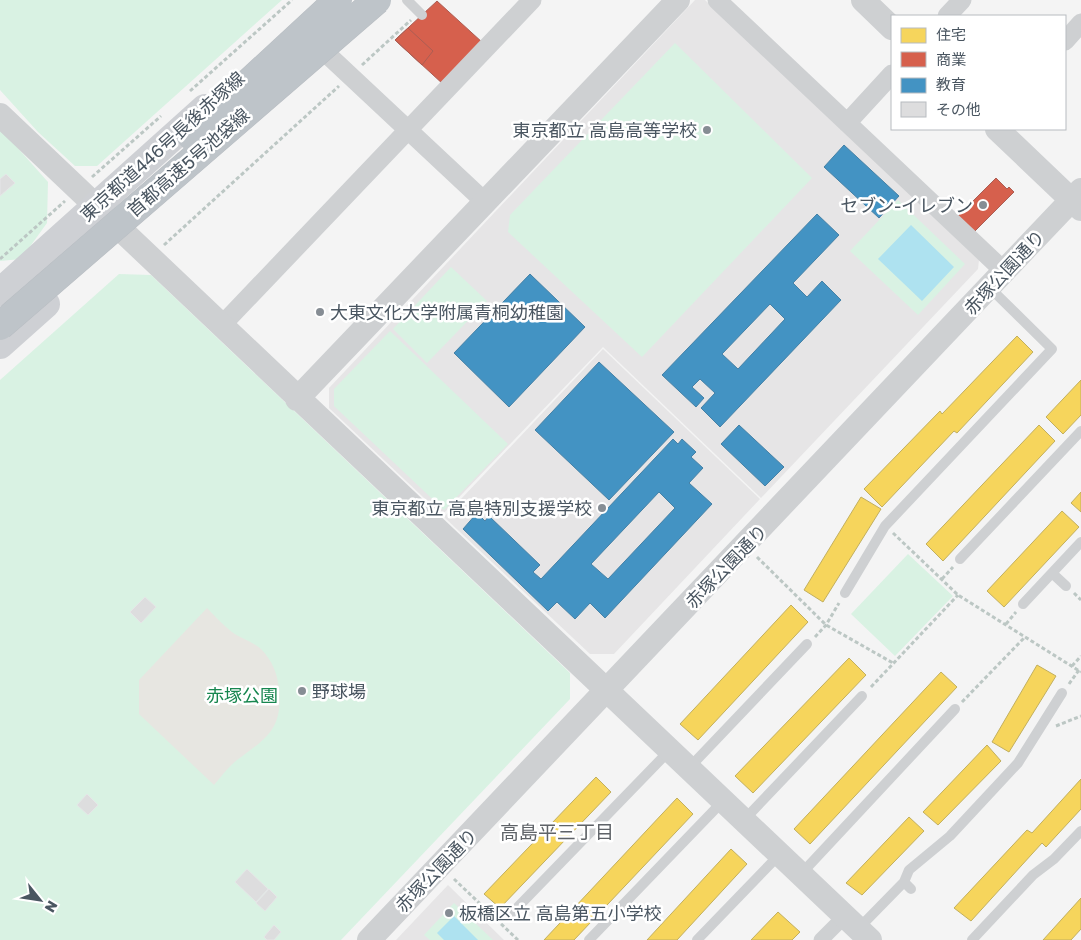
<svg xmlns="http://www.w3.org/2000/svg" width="1081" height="940" font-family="'Golos Text','Noto Sans JP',sans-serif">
<rect width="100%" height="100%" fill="#f4f4f4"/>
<path fill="#e6e5e6" d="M695 0H705L979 260 978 269 761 498 603 347 442 515 329 408V388Z
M603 349 760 499 614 654H590L444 517Z
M448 885 504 940H396Z"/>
<path fill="#d9f2e3" d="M0 0H282L97 166H75L38 132 0 90Z
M675 43 812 178 642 357 508 232 510 215Z
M0 128 48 182 47 223 21 259 0 261Z
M898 200 965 264 918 315 850 251Z
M451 267 487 301 427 363 393 329Z
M119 274 151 275 570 673V699L341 940H0V380Z
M390 331 508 444 444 510 334 406V389Z
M908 554 953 596 895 656 851 614Z
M454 903 493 940H430L424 935Z"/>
<path fill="#e7e6e1" d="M207 608C215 616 223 625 232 632 241 639 252 641 261 649 272 660 278 675 279 690 283 730 265 739 237 760 228 767 221 777 214 785L139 714V680Z"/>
<path fill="#aee2f0" d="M911 225 954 267 922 301 878 259Z
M454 916 478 940H444L437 933Z"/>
<path fill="#f6d55c" stroke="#c2af5e" d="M1017 336 1033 352 957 433 954 431 882 507 864 489 940 411 942 414Z
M1081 380V415L1063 434 1046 417Z
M1039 425 1055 441 943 561 926 544Z
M1081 492V512L1071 503Z
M861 497 881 509 823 602 804 590Z
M1062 511 1079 527 1004 607 987 591Z
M791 605 808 622 698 740 680 724Z
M849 658 866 675 753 793 735 776Z
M1037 665 1056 676 1009 752 992 742Z
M941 672 957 687 810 844 794 829Z
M987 745 1001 761 938 825 923 812Z
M596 777 611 792 500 908 484 894Z
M1081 779V809L1046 847 1042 843 971 921 954 908 1027 830 1032 833Z
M677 798 693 814 574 940H544Z
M909 817 924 831 862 895 846 883Z
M731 849 747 864 677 940H647Z
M1081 898V929L1071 940H1043Z
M778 912 800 932 792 940H751Z"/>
<path fill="#d6604d" stroke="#ac5d53" d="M437 1 483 43 444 85 395 40Z
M408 28 433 51 422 65 395 40Z
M996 178 1007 189 1009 187 1014 192 974 232 958 216Z"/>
<path fill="#4393c3" stroke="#4581a6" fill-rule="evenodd" d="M844 145 899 196 879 218 824 167Z
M817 214 839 235 793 283 807 297 822 281 841 300 720 427 701 408 715 393 700 379 692 387 704 398 696 407 662 375ZM770 304 785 319 738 369 722 354Z
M530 274 585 327 509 407 454 353Z
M599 362 674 432 609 500 535 430Z
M739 425 784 467 765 486 721 444Z
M673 439 678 444 682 439 696 452 691 457 703 468 689 483 712 504 605 618 590 603 575 619 557 602 548 611 463 529 477 513 485 521 489 516 540 565 533 572 541 579ZM659 492 675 508 608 579 591 564Z"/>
<path fill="#ddddde" stroke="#e5e6e7" d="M6 174 15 183 0 196V179Z
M145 597 156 607 141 623 130 612Z
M87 794 98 805 88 815 77 805Z
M247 869 268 889 256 902 235 882Z
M269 889 277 897 265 911 256 903Z
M274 925 281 932 274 940H267L264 937Z"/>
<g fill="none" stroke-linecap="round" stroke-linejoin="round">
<path stroke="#bcc7c4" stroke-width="3" stroke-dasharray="4 2.5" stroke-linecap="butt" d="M362 65 411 20
M190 91 292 0
M92 177 161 116
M164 245 339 86
M0 259 65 201
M893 533 958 595 1081 672
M757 557 826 625 893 663
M942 579 953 567
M1074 593 1081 600
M1006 624 1016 612
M815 637 826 625 839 603
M1072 666 1081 656
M1069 684 1079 670
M871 687 958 595
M962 702 1025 637
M1056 726 1081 716
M454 879 518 940"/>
<path stroke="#ced0d2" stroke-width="10" d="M407 0 422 15
M960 559 1081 431
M1052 573 1066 586
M845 593 885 526 1052 349 990 288
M1023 604 1081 542
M689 768 807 644
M744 820 862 696
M801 874 955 709
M904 882 909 870 950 836 1018 763 1062 693
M512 913 670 750
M859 928 904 882 911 889
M589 940 723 801
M697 940 780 854
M972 940 1033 875 1054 859 1081 831"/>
<path stroke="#ced0d2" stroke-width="15" d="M821 940 845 916"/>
<path stroke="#ced0d2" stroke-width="19" d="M717 0 1005 272
M947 16 962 0
M1065 41 1081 23
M329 56 485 202
M847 123 892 74
M222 325 532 0"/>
<path stroke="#ced0d2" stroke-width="24" d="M863 0 892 28
M0 115 870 940
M997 129 1081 209
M297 399 678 0
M369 940 1081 190"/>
<path stroke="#ced0d4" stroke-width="28" d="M0 292 205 108
M0 345 46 304"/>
<g stroke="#b9bec3" stroke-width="29" stroke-linecap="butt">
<path id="motorway-bridge" d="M191 136 338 0
M0 326 377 0"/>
</g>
<use href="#motorway-bridge" stroke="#bec4c9" stroke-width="28"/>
</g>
<g fill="#868d94" stroke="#fff" stroke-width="2">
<circle cx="707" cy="130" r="5"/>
<circle cx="983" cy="205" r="5"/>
<circle cx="320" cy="312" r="5"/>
<circle cx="602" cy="508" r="5"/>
<circle cx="302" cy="691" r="5"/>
<circle cx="449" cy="913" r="5"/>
</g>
<g text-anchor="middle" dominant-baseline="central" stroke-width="5" stroke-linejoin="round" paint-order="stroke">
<g font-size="18" fill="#4a5661" stroke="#fff" text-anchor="end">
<text x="697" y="130">東京都立 高島高等学校</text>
<text x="973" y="205">セブン-イレブン</text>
<text x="330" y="312" text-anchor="start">大東文化大学附属青桐幼稚園</text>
<text x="592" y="508">東京都立 高島特別支援学校</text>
<text x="312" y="691" text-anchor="start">野球場</text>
<text x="459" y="913" text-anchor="start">板橋区立 高島第五小学校</text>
</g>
<g font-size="18" fill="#4a5661" stroke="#fff">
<text transform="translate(162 146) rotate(-42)">東京都道446号長後赤塚線</text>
<text transform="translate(188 162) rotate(-41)">首都高速5号池袋線</text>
<text transform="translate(1004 272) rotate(-47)">赤塚公園通り</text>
<text transform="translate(726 566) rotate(-46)">赤塚公園通り</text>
<text transform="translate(436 870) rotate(-46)">赤塚公園通り</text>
</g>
<g font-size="18" fill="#17864f" stroke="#fff">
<text x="242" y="695">赤塚公園</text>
</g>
<g font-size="19" fill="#5f6368" stroke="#fff">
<text x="557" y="831">高島平三丁目</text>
</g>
</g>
<rect x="891" y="15" width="175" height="115" fill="#ffffff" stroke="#b7bbc0"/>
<rect x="901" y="28" width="25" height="15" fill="#f6d55c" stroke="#b7bbc0"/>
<text x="936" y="40" font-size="15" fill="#4a5661">住宅</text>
<rect x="901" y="52" width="25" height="15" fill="#d6604d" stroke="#b7bbc0"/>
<text x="936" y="65" font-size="15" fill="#4a5661">商業</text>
<rect x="901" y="78" width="25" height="15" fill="#4393c3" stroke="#b7bbc0"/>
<text x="936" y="90" font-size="15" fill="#4a5661">教育</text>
<rect x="901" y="102" width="25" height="15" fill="#ddddde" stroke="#b7bbc0"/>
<text x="936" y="115" font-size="15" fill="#4a5661">その他</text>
<g transform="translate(40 900) rotate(120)" stroke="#ffffff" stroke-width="4" paint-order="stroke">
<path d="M0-4L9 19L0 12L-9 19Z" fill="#4a5661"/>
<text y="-8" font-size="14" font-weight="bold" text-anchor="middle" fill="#4a5661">N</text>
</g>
</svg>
